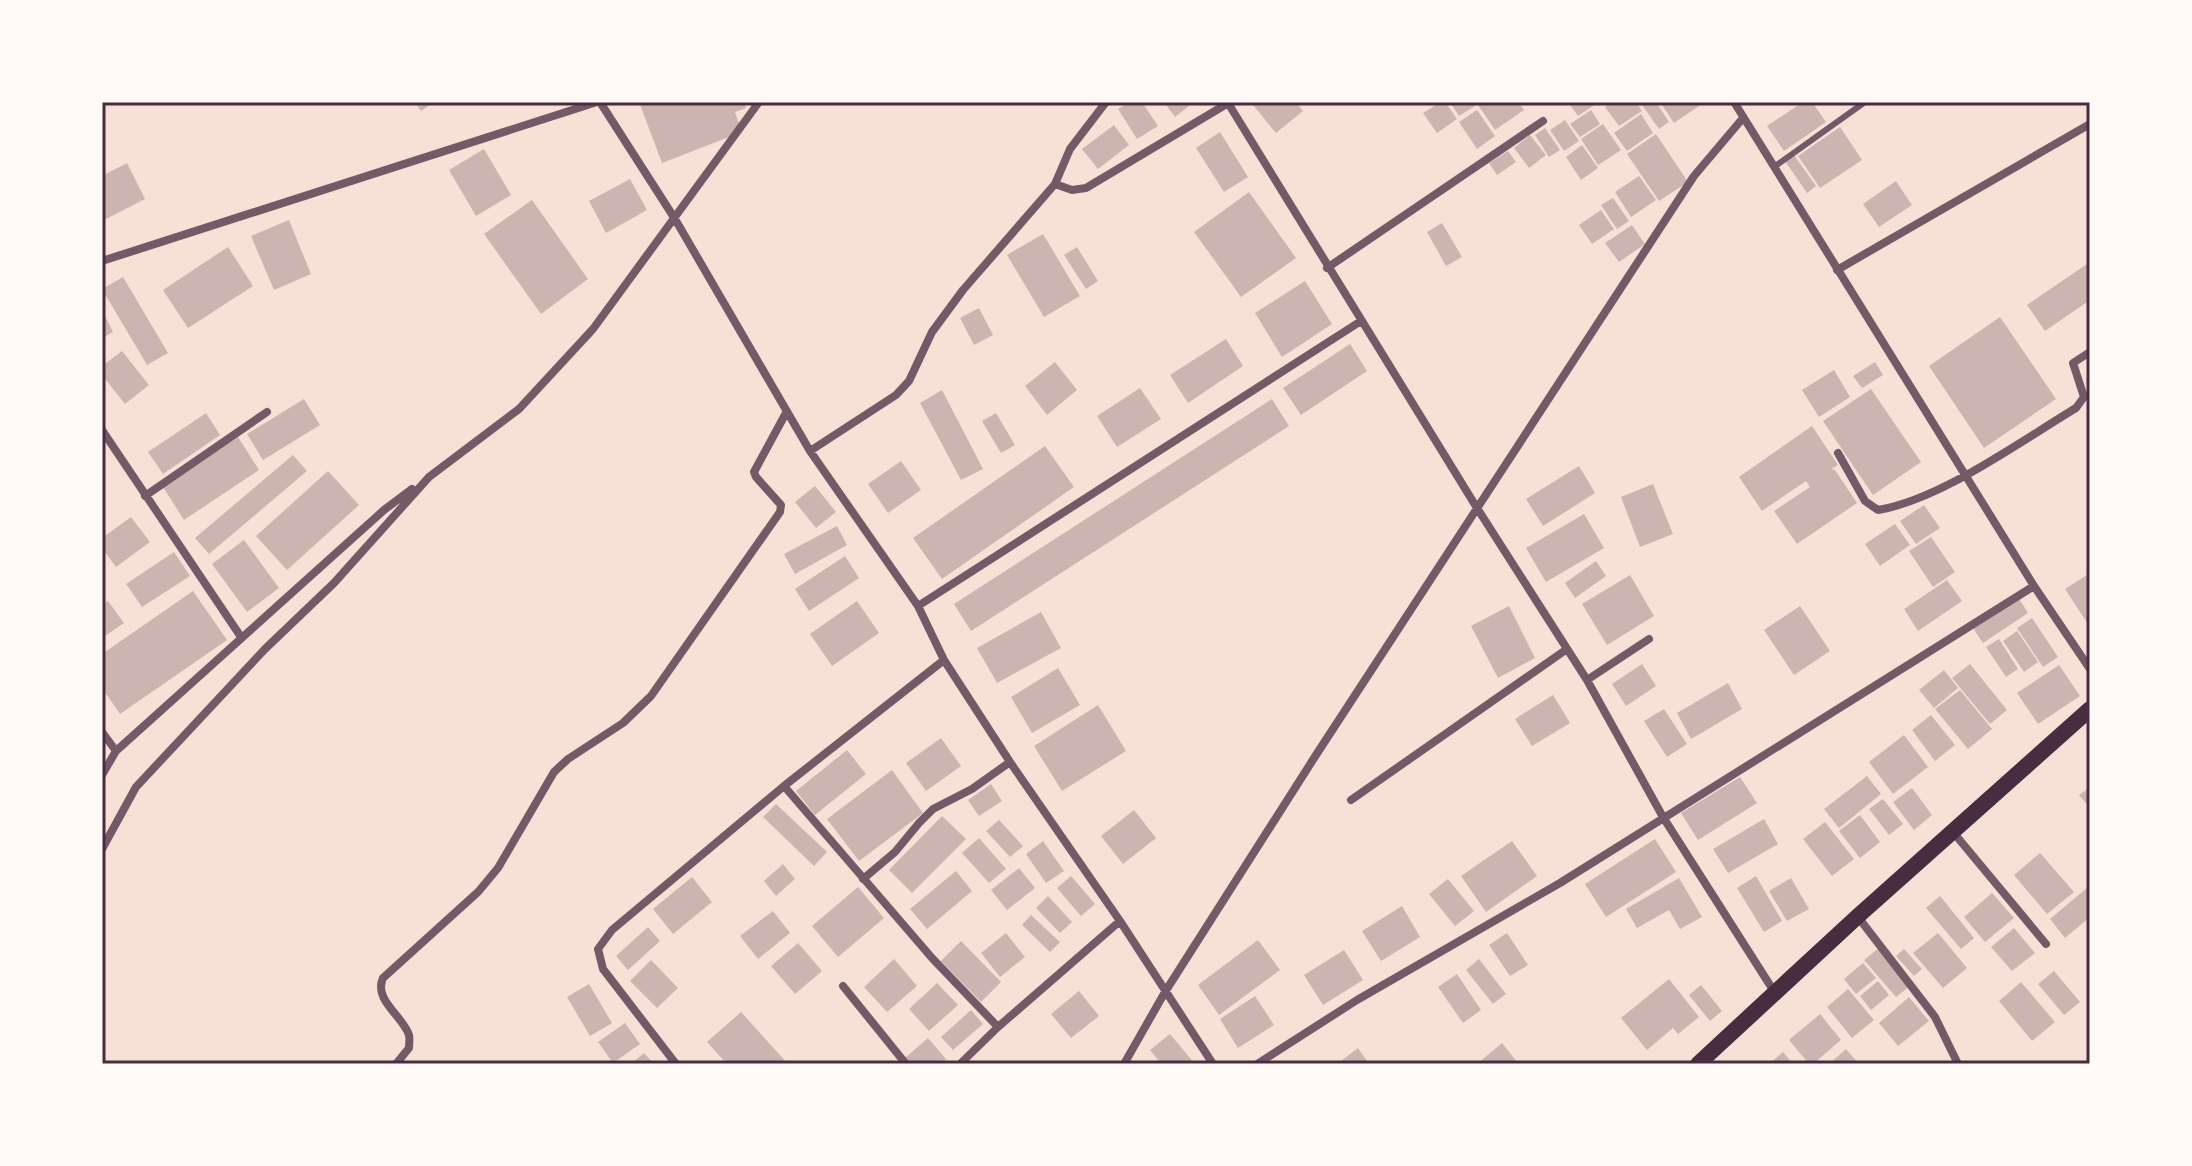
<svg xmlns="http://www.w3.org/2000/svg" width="2192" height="1166" font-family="'Source Sans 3',sans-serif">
<rect width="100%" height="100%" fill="#f7e1d7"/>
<path fill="#ccb4b1" d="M415 102H434L421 111Z
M639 102H744L746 108 735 112 742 132 662 163Z
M1129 102H1142L1158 126 1137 139 1118 109Z
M1164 102H1186L1189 106 1175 117Z
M1257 102H1296L1303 111 1276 133 1253 105Z
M1441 102H1445L1457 119 1437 133 1423 113Z
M1450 102H1473L1475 106 1459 116Z
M1476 102H1518L1524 110 1495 130Z
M1568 102H1599L1578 116Z
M1612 102H1636L1642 111 1619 126 1605 107Z
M1640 102H1656L1669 122 1659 129Z
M1660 102H1705L1674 123Z
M1803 102H1812L1826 122 1784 151 1767 126Z
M1477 110 1495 136 1477 149 1459 122Z
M1591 110 1600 124 1580 137 1570 124Z
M1641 114 1653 133 1627 151 1614 133Z
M1565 120 1579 141 1564 151 1550 130Z
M1603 124 1621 150 1598 165 1581 139Z
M1114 125 1129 145 1098 169 1082 149Z
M1840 127 1862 160 1820 188 1798 156Z
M1545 128 1560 150 1549 157 1535 135Z
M1220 132 1248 177 1224 192 1196 148Z
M1656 134 1688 182 1659 201 1627 154Z
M1530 135 1546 155 1529 168 1514 148Z
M1582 145 1598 168 1581 180 1566 157Z
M484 149 511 195 476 216 449 170Z
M1508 151 1516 162 1497 175 1489 163Z
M1794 155 1816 186 1807 193 1785 161Z
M127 163 145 199 102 221V176Z
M1639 176 1656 200 1631 217 1615 192Z
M630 179 647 210 606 233 589 201Z
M1896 181 1912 205 1879 227 1863 204Z
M1249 192 1296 258 1241 297 1194 232Z
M1613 198 1629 221 1617 229 1601 205Z
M532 200 588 279 541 314 484 234Z
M1601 210 1614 229 1592 244 1579 225Z
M289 220 311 274 274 290 251 236Z
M1442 223 1462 257 1446 266 1427 232Z
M1632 225 1645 244 1619 262 1605 243Z
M1043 234 1080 296 1044 317 1007 255Z
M228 247 253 286 188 328 163 290Z
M1077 247 1098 281 1086 289 1064 255Z
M2090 262V300L2045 331 2027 305Z
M123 277 168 353 147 365 102 289Z
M1305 281 1332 324 1282 357 1255 313Z
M979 308 993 335 974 345 960 318Z
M102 310 113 332 102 338Z
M2000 317 2056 399 1984 448 1929 366Z
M1226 339 1243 366 1188 403 1170 375Z
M1350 344 1367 371 1301 415 1283 388Z
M122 351 149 385 125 404 102 375V366Z
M1055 362 1077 390 1047 415 1025 386Z
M1875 362 1883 375 1862 388 1853 376Z
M1834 370 1850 397 1819 417 1802 390Z
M1140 388 1161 419 1117 447 1097 416Z
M1871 389 1921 462 1873 495 1823 421Z
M942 390 983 469 961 480 920 403Z
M304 399 320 425 263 460 247 434Z
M1272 399 1289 426 971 631 954 604Z
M206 413 220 435 163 474 148 452Z
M996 413 1015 445 1001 453 982 421Z
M1812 426 1838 465 1831 469 1835 470 1857 503 1797 544 1774 511 1810 487 1806 481 1762 511 1739 477Z
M238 437 259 470 184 520 163 487Z
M1045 446 1074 487 942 579 913 538Z
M293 455 307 471 209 554 195 538Z
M901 461 921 490 888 513 868 484Z
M1579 466 1595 493 1543 526 1526 499Z
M328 471 359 505 287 570 256 536Z
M1653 484 1673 534 1640 547 1621 497Z
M815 486 836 512 816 528 795 502Z
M1924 505 1940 528 1916 544 1900 521Z
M1584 514 1604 548 1546 582 1526 548Z
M131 517 150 542 116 567 102 548V538Z
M1895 524 1910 545 1880 566 1865 544Z
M837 526 847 545 795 574 784 554Z
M1931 537 1955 572 1933 587 1909 551Z
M244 540 279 588 247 612 212 564Z
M174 552 190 576 142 607 126 584Z
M845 556 859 578 809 611 795 589Z
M1596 561 1606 576 1575 598 1565 583Z
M2090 573V627L2065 589Z
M1630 575 1654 616 1607 645 1582 604Z
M1947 580 1962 601 1918 631 1904 609Z
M193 591 227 640 120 714 102 688V654Z
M2018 597 2028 613 1983 643 1973 628Z
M108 601 124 623 102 638V605Z
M857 601 879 633 832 666 810 634Z
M1509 606 1535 658 1498 678 1471 626Z
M1800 606 1830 651 1794 675 1764 630Z
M1041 612 1061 648 997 683 977 648Z
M2032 618 2058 657 2043 667 2017 628Z
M2017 631 2038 662 2024 672 2003 641Z
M1999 639 2018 669 2006 677 1986 647Z
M1642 664 1656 686 1626 706 1612 684Z
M1970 664 2007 710 1990 724 1952 678Z
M2059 665 2080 696 2038 724 2017 693Z
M1058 668 1080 705 1032 733 1011 697Z
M1944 670 1958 688 1934 708 1919 690Z
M1728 683 1742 709 1691 739 1677 713Z
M1960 690 1992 729 1968 749 1935 709Z
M1553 695 1570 723 1532 746 1515 719Z
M1098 705 1126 751 1062 791 1034 746Z
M1664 709 1687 744 1667 757 1644 721Z
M1931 715 1955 745 1935 761 1912 730Z
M1904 735 1928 767 1893 794 1869 762Z
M941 738 961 766 926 791 906 763Z
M847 750 866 774 815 815 796 791Z
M892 770 923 813 859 861 827 819Z
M1867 776 1881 794 1839 828 1824 809Z
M1740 777 1757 803 1698 840 1681 813Z
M991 784 1002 801 979 816 968 800Z
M2090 787V808L2079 795Z
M1912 788 1932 815 1914 830 1893 802Z
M1883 799 1903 824 1889 835 1869 809Z
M776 804 827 852 814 866 763 817Z
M1134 810 1156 838 1123 864 1101 836Z
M1860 815 1880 842 1860 858 1839 831Z
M942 816 966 839 912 893 889 870Z
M1764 819 1778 844 1728 873 1713 849Z
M999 820 1023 846 1010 857 986 831Z
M1825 822 1854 859 1832 876 1803 839Z
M979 838 1006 869 989 883 962 853Z
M1655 839 1676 872 1606 917 1585 884Z
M1043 841 1064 871 1046 883 1026 854Z
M1512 841 1537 876 1486 912 1461 876Z
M2040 853 2074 892 2047 914 2014 875Z
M783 864 795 879 776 896 764 881Z
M1019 868 1035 888 1007 910 991 890Z
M956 871 972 891 927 929 910 909Z
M1071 876 1095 904 1081 916 1057 888Z
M1756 876 1782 921 1764 932 1737 888Z
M692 877 712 902 673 934 653 909Z
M1679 878 1702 917 1680 929 1669 910 1637 928 1626 909Z
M1791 878 1809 909 1787 921 1769 891Z
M1448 879 1474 911 1455 926 1429 894Z
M858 887 884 918 838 957 812 926Z
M2088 887 2090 890V917L2065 938 2050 919Z
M1992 893 2014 918 1985 942 1964 917Z
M1048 896 1072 922 1060 933 1036 908Z
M1940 896 1974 938 1961 949 1926 908Z
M1402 906 1420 937 1381 961 1362 931Z
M773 911 790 933 758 959 740 936Z
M1031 915 1060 942 1050 952 1022 925Z
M648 927 660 941 628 970 616 956Z
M2014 928 2035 953 2012 971 1991 947Z
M1006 933 1025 957 1000 977 981 953Z
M1507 933 1528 965 1510 976 1489 945Z
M1938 933 1967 968 1943 988 1913 953Z
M1258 940 1280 970 1219 1015 1198 985Z
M961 941 1001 982 981 1002 941 961Z
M798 943 822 971 795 994 771 966Z
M1879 948 1910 986 1896 997 1864 960Z
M1904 949 1922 969 1914 976 1896 956Z
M1344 950 1363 980 1323 1005 1304 975Z
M894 959 917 986 887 1012 864 987Z
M1479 959 1506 994 1493 1004 1466 970Z
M651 960 678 988 657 1008 630 981Z
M1863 963 1876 978 1856 994 1844 979Z
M2054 971 2080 1002 2064 1015 2038 984Z
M1457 974 1481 1010 1463 1023 1438 987Z
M1669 979 1699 1017 1678 1034 1673 1028 1647 1050 1621 1018Z
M1878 981 1889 995 1871 1010 1860 996Z
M2021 982 2055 1022 2032 1041 1999 1001Z
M937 983 958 1005 929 1031 909 1009Z
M589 984 612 1023 590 1036 567 997Z
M1701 985 1722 1011 1710 1021 1689 995Z
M1848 989 1874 1020 1852 1038 1827 1007Z
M1079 991 1099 1016 1071 1038 1051 1014Z
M1255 996 1274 1025 1238 1048 1220 1019Z
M1909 997 1929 1021 1898 1046 1879 1023Z
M971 1010 983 1024 953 1050 941 1037Z
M741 1012 788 1064H727L707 1042Z
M1820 1014 1841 1040 1813 1064H1809L1789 1040Z
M625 1023 640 1044 613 1063 598 1042Z
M1170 1034 1195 1064H1161L1150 1050Z
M928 1038 946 1059 941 1064H910L905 1058Z
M1502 1043 1517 1062 1515 1064H1477Z
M1358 1048 1369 1064H1337Z
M1846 1049 1859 1064H1829Z
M1783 1052 1793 1064H1769Z
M644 1053 654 1064H631Z"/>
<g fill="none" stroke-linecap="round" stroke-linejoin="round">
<path stroke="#755966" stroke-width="6" d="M1774 167 1865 102"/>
<path stroke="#755966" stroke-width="8" d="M600 102 675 219 810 451 918 606 944 660 1010 762 1120 921 1213 1064
M1734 102 2034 586 2090 669
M1228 103 1477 508 1587 680 1663 817 1775 993
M1055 184 1072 190 1086 188 1230 102
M102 261 597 102
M1327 268 1543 121
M1837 270 2090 124
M102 430 241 637
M810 451 896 395 909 381 932 332 963 290 1055 184 1070 149 1106 102
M1838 453 1865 501 1878 510C1940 500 2021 441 2076 408L2084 397 2073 363 2090 352
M145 496 267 412
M918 606 1361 321
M1587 680 1649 639
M102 732 116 751
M102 775 116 751 384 510 412 489
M784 786 932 958 998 1027
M1351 800 1567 649
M1953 832 2046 944
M102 849 136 787 265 649 334 583 429 477 519 409 593 329 759 102
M863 879 895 852 919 823 933 809 972 789 1010 762
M1858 917 1935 1017 1958 1064
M843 986 906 1064
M396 1064 409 1048C409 1044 410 1039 409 1035 403 1016 373 1000 383 978L478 892 498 868 554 772 568 759 623 723 651 696 780 512 781 505 756 477 754 472 787 411
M676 1064 603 969 598 949 612 930 784 786 944 660
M960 1064 998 1027 1120 921
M1124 1064 1165 992 1316 755 1694 176 1743 118
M1257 1064 1357 1000 1560 883 2034 586"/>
<path stroke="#4a2c40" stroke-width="16" d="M1698 1064 1858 916 2090 709"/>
</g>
<rect width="2192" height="1166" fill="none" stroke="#fffaf5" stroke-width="208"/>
<rect x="104" y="104" width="1984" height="958" fill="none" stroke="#4a2c40" stroke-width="3"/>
</svg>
